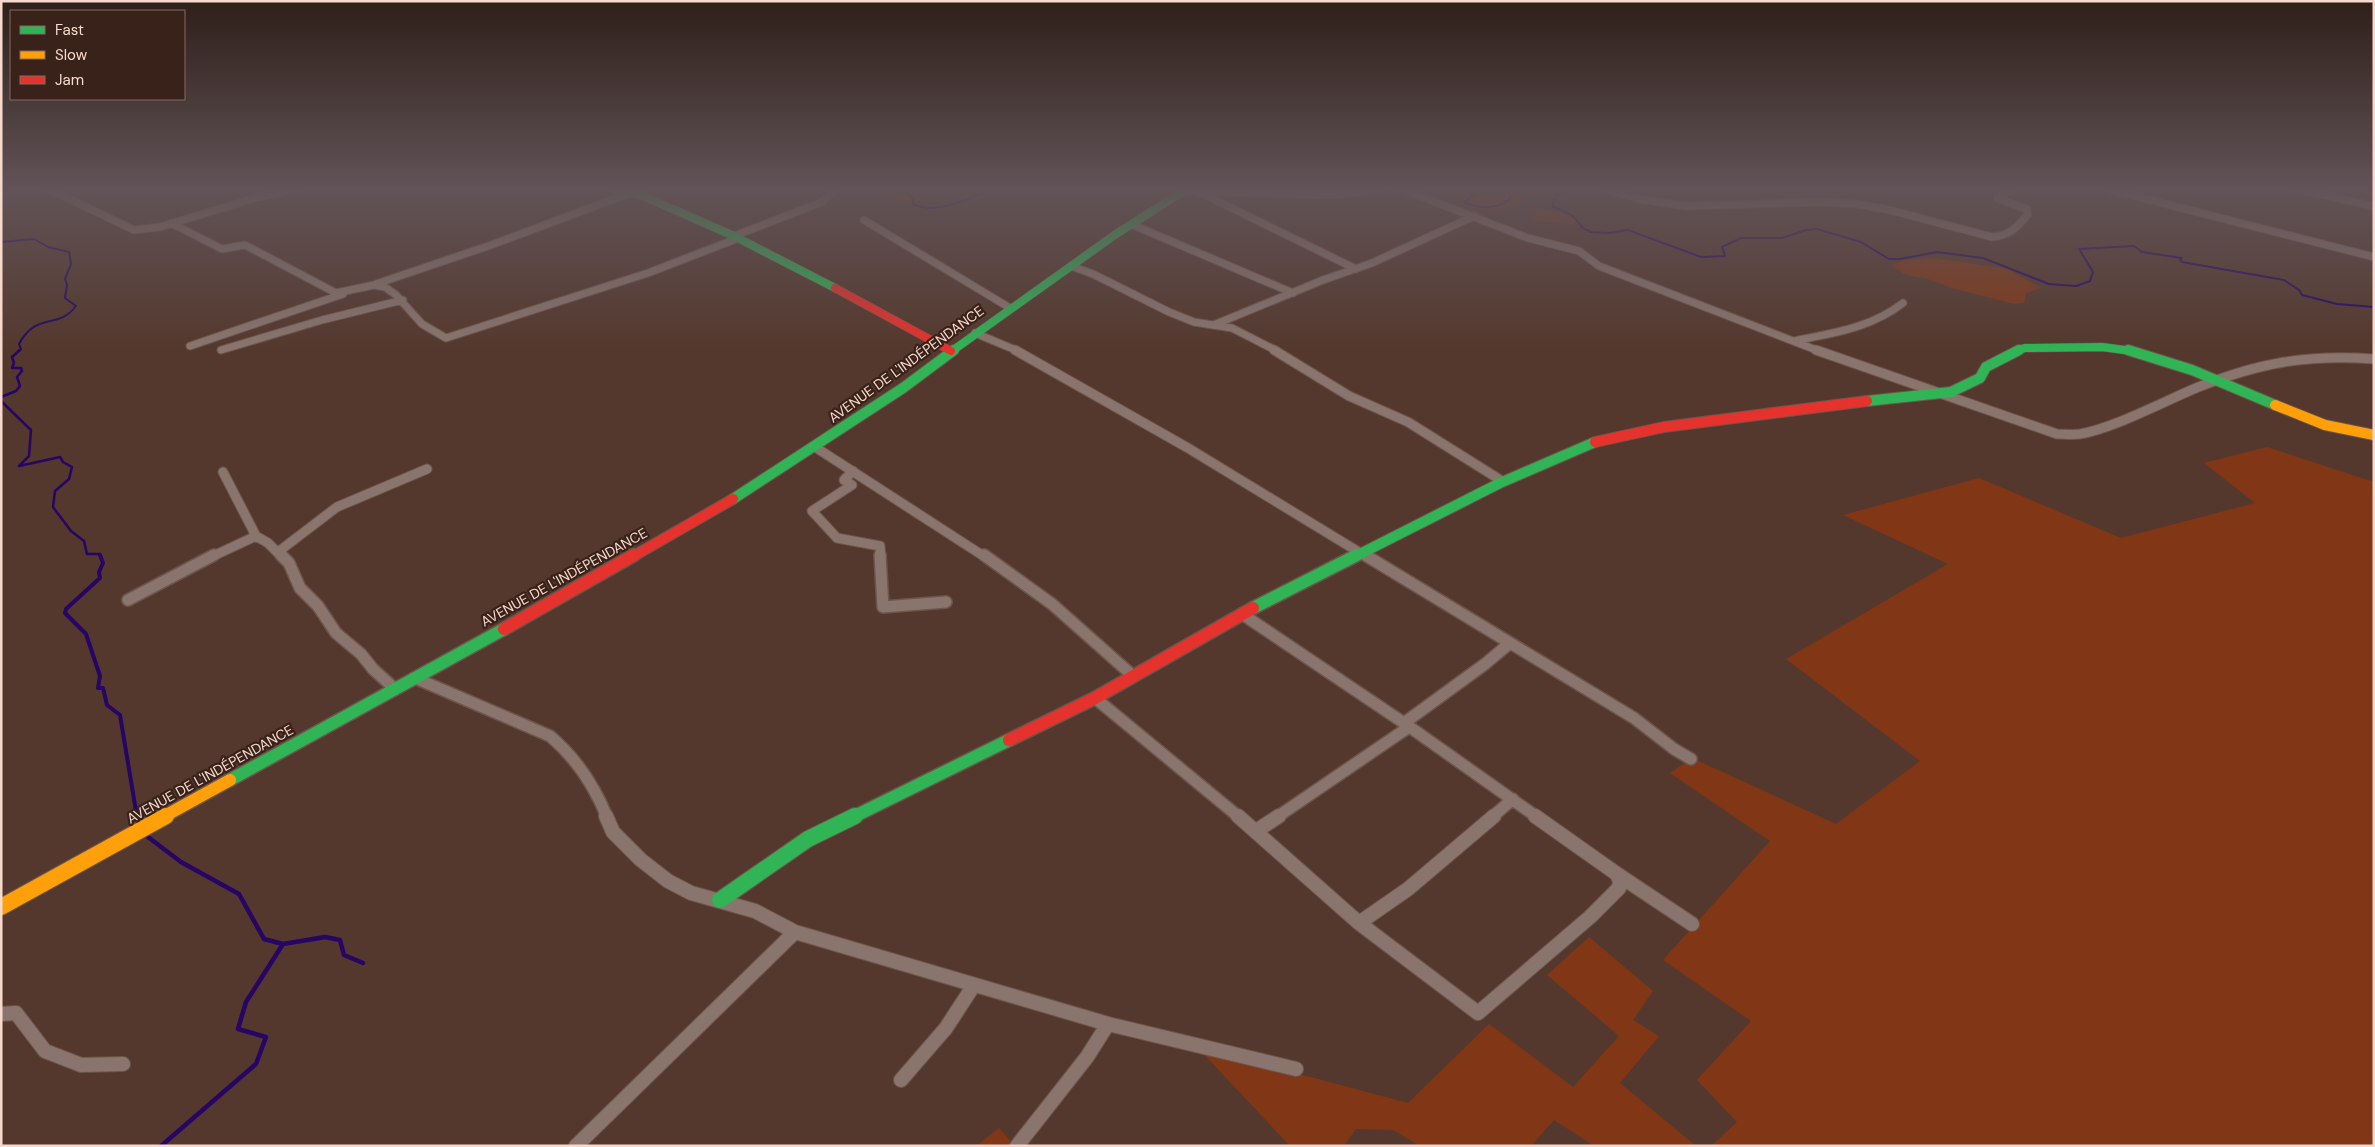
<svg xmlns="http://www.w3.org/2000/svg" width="2375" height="1147" font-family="'DM Sans',sans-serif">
<rect width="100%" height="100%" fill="#54382d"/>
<path fill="#813715" d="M883 189H933C928 192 925 197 920 200 907 207 891 203 882 193Z
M1449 189H1552L1553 191 1541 193 1522 202 1572 217 1576 221 1572 225 1531 220 1538 209 1521 203 1504 209H1480L1459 202 1469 197Z
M1935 258 2008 269 2041 288 2026 293 2024 303 2014 304 1952 288 1928 279 1904 274 1891 265 1905 260Z
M2267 447 2374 482V1146H1711L1737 1122 1697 1080 1751 1021 1663 960 1770 841 1670 773 1692 758 1836 824 1920 761 1786 659 1948 564 1843 515 1979 478 2121 538 2255 503 2204 463Z
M1589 937 1653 991 1633 1020 1659 1036 1620 1083 1696 1146H1594L1554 1120 1531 1146H1420L1393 1130 1356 1129 1344 1146H1290L1197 1047 1408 1103 1489 1024 1573 1087 1619 1036 1547 975Z
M999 1128 1015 1146H976Z"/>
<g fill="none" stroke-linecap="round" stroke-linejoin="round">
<path stroke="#260565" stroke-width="2" d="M894 189 907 193 913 199V204C937 216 970 197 994 189
M1471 189 1472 197 1464 202C1480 209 1497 210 1511 198L1508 191 1511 189
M1567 189 1568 192 1556 195 1552 206 1573 216 1583 228 1591 232 1608 233 1628 230 1701 257 1725 256 1722 247 1741 238H1782L1806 230 1817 229 1861 242 1889 259H1900L1937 252 1983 258 2049 284 2076 286 2090 281 2093 272 2079 249 2134 246 2142 252 2182 258 2180 260 2182 262 2284 280 2299 290 2302 295 2337 304 2374 307
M1 242 34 239 48 247 69 252 71 264 65 279 67 285 65 298 76 306C58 330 37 311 19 344L21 349 18 351"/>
<path stroke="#260565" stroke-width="2.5" d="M1 397 16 391 20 386 17 377 22 371 21 368H12L14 363 12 357 20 350
M1 401 31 430 29 456 19 466 60 457 63 462 72 467 69 479 55 491 53 507 71 531 84 541 87 554H100L101 557"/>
<path stroke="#260565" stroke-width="4" d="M100 555 103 563 99 572 100 578 66 609 65 613 86 634 100 676 98 688H103L107 705 120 715 137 817"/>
<path stroke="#260565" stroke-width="4.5" d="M137 816 138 820
M148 837 181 862 239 894 264 939 283 944 325 937 340 940 344 955 363 963
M161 1146 256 1064 266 1037 238 1029 246 1002 283 944"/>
<g stroke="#6c554b" stroke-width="9">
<path id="street-far3" d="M49 189 134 230 160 227 255 198 296 189
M1402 189 1528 238 1579 251 1599 266 1819 351
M1605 189 1639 199 1685 206 1818 202 1857 204 1890 210 1992 237C2009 236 2018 227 2028 214L2027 209 1997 198
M2107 189 2374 257
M2296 189 2374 206
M1186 190 1197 191 1356 269
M1198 191 1332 195 1382 189
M1997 198 2013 189
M864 220 1010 308
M171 223 222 249 245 245 336 293 374 285 385 287 396 295 422 324 446 338 648 273 736 239
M1133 225 1293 293
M734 236 822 202 836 189
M1071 266 1093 274 1169 312 1194 322 1232 328 1277 351
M376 284 491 245 630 193
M1216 324 1323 280 1372 263 1474 216
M975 333 1018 351
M1794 341C1833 333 1871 328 1903 303
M190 346 343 294
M221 350 322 320 403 300"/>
</g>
<g stroke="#6c554b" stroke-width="11">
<path id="street-far2" d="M1015 350 1188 448 1367 557
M1274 350 1349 396 1408 422 1502 481
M1816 350 2057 434C2064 434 2073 435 2080 434 2114 428 2163 402 2196 388 2258 363 2307 354 2374 359
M815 447 985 557
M853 471 844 480 852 485 812 511 837 538 880 546 881 557
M223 472 256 536 268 543 282 557
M278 552 337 507 427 469
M211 557 256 536"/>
</g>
<g stroke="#6c554b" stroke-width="14">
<path id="street-far1" d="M281 555 289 563 300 588 318 606 336 633 361 654 373 669 395 689
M880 555 883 607 946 602
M984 555 1052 604 1132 675
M1365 555 1634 718 1674 749 1691 759
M128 600 214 555
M1242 614 1404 723 1537 817
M415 678 550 736C576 758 594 785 607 817
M1095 698 1239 817
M1404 723 1485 664 1510 643
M1277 817 1409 727
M1492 817 1513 799"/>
</g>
<g stroke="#6c554b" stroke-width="16">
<path id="street" d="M606 816 613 832 641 860 668 881 691 893 755 911 795 932 1108 1024 1296 1069
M1238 816 1359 923 1408 889 1494 816
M1256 831 1279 816
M1617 874 1692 924
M1359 923 1478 1013 1590 917 1619 888 1620 881 1617 874 1535 816
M1 1014 16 1013 45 1051 81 1065 123 1064
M901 1080 946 1028 974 985
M576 1146 795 932
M1017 1146 1087 1057 1108 1024"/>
</g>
<g stroke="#6c554b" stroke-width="9">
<path id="fast-far3" d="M613 189 641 195 734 236 835 288
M952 351 1116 234 1187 189
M2016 351 2025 348 2102 347 2132 351"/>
</g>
<g stroke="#6c554b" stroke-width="12">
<path id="fast-far2" d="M2128 350 2192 370 2275 405
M1867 401 1951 392 1980 378 1986 367 2019 350
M733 499 903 388 954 350
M1354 557 1500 483 1595 442"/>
</g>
<g stroke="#6c554b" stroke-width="15">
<path id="fast-far1" d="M1253 608 1357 555
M230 780 504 629
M853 817 1009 740"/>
</g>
<g stroke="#6c554b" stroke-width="18">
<path id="fast" d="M720 900 808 839 855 816"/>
</g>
<g stroke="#6c554b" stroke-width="12">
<path id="slow-far2" d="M2275 405 2325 425 2374 435"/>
</g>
<g stroke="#6c554b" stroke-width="15">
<path id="slow-far1" d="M163 817 230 780"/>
</g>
<g stroke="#6c554b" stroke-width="18">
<path id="slow" d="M1 907 166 816"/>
</g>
<g stroke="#6c554b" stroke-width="9">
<path id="jam-far2" d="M835 288 951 351"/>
</g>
<g stroke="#6c554b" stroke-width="12">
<path id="jam-far1" d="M1595 442 1664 427 1867 401
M632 557 733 499"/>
</g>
<g stroke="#6c554b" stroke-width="15">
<path id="jam" d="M504 629 634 555
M1009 740 1095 698 1253 608"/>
</g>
<use href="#street-far3" stroke="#8a756e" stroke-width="7"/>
<use href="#street-far2" stroke="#8a756e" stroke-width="9"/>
<use href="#street-far1" stroke="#8a756e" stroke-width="11"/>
<use href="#street" stroke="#8a756e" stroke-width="14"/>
<use href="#fast-far3" stroke="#30b455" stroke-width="8"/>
<use href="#fast-far2" stroke="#30b455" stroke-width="10"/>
<use href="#fast-far1" stroke="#30b455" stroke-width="12"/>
<use href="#fast" stroke="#30b455" stroke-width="16"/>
<use href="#slow-far2" stroke="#ff9f0a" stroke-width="10"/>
<use href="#slow-far1" stroke="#ff9f0a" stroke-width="12"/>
<use href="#slow" stroke="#ff9f0a" stroke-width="16"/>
<use href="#jam-far2" stroke="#e5322d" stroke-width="8"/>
<use href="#jam-far1" stroke="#e5322d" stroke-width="10"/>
<use href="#jam" stroke="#e5322d" stroke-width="12"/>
</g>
<linearGradient id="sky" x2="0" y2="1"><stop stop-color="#2e1f19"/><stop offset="0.54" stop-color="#615357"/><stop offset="1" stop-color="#615357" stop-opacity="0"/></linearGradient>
<rect width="2375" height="350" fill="url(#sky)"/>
<g text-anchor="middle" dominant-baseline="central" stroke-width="4.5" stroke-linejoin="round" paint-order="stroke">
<g font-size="14" fill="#f8d9cd" stroke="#382219">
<text transform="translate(906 364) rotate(-36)">AVENUE DE L'INDÉPENDANCE</text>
<text transform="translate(564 577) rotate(-29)">AVENUE DE L'INDÉPENDANCE</text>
<text transform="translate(210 774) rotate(-29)">AVENUE DE L'INDÉPENDANCE</text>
</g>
</g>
<rect width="2375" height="1147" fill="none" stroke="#f8d9cd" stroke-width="5"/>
<rect x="10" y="10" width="175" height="90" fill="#382219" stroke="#856b61"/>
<rect x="20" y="26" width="25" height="8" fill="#30b455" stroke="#856b61"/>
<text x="55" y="35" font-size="15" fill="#f8d9cd">Fast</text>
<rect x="20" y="51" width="25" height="8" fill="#ff9f0a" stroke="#856b61"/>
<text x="55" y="60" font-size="15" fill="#f8d9cd">Slow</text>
<rect x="20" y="76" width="25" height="8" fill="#e5322d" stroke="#856b61"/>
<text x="55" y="85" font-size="15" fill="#f8d9cd">Jam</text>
</svg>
